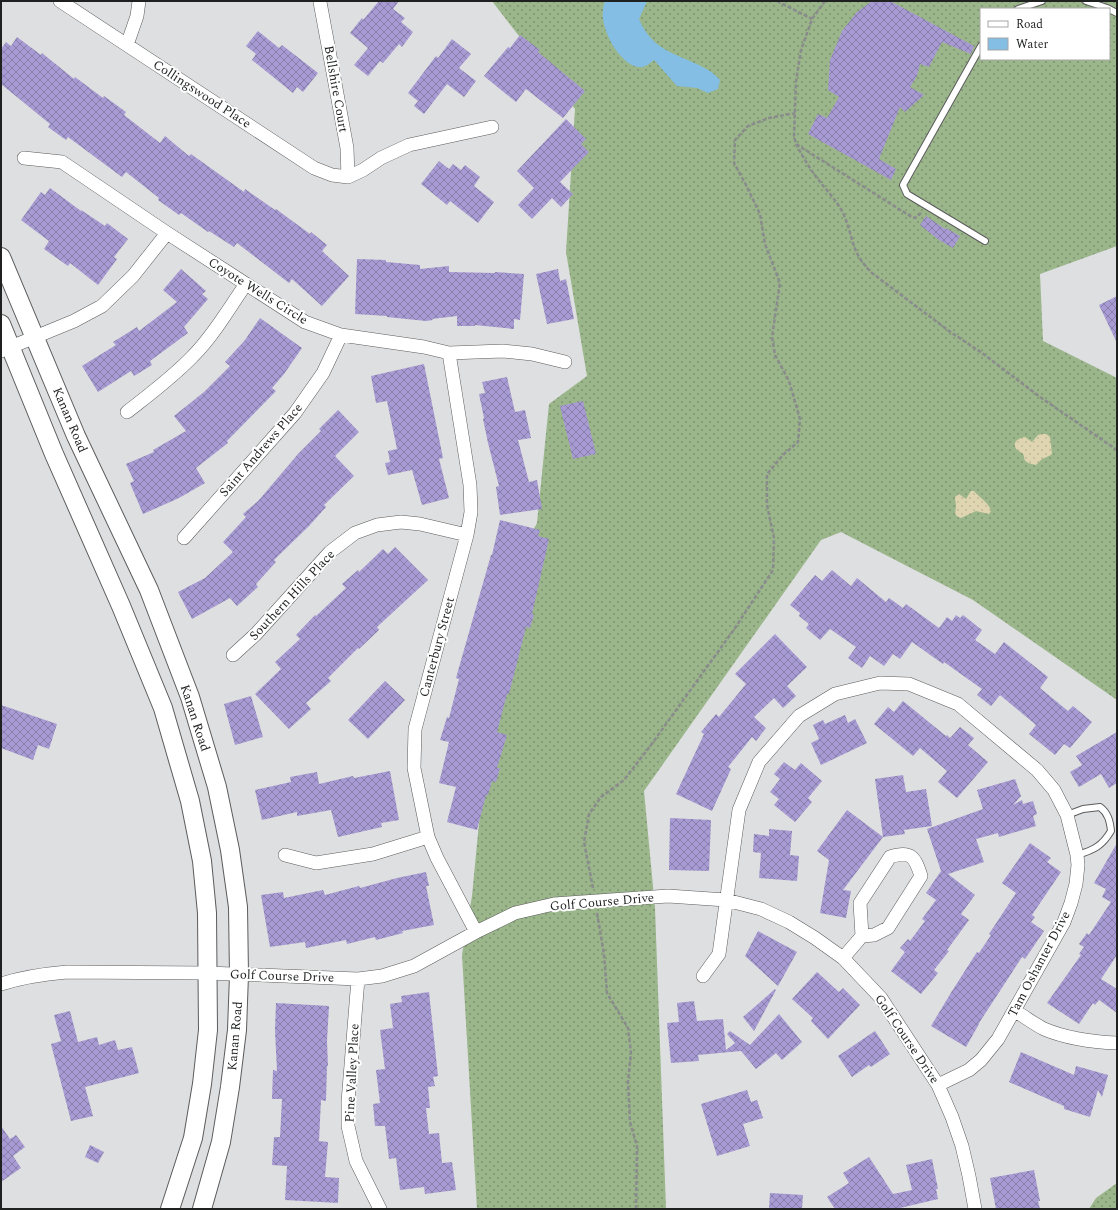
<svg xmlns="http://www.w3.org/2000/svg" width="1118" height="1210" font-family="Spectral,serif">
<defs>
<pattern id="grass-dots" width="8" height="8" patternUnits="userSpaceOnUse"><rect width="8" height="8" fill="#9ab68a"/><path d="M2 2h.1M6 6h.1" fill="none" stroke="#7d9470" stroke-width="1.8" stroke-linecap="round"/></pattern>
<pattern id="sand-dots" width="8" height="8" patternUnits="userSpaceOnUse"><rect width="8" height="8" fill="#dfd5b1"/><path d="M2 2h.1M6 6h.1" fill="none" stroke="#bfb798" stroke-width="1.8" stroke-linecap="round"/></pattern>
<pattern id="building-cross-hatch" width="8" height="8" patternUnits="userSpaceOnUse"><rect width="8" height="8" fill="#a89bd3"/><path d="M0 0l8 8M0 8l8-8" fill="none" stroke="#887eab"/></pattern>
</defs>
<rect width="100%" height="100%" fill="#dedfe0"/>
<path fill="url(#grass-dots)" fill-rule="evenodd" d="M492 1H1117V246L1040 274 1043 341 1117 378V700L973 600 841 532 821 540 644 791 655 908 666 1209H477L462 955 472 896 482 792 486 617 537 523 549 404 587 376 566 252 575 109ZM981 9H1109V59H981Z
M1117 1183V1209H1089L1096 1198Z"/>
<path fill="url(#sand-dots)" d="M1042 434H1046L1050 437 1052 454 1049 456 1042 459 1036 465C1034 464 1029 464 1027 462 1023 460 1025 457 1023 454 1021 452 1019 451 1017 450 1011 443 1018 438 1025 437L1032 442 1038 435Z
M971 491H974C980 498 989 503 991 511L989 514 976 511 961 518C954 516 955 513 956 507 956 504 955 500 955 497L959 494 966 499Z"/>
<path fill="#85bee4" d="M605 1H647L639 19C654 54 679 53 708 70 712 72 716 76 720 80L718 89 708 93 697 88 677 86 654 60C649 64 645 68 638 67 619 64 600 28 603 10 603 7 604 4 605 1Z"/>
<path fill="url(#building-cross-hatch)" d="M379 1H399L393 9 405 18 401 22 413 32 402 47 399 44 383 63 380 61 368 76 354 65 368 48 350 33 362 18 363 20Z
M872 1H890L974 46 971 54 942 42 929 67 920 64 917 76 910 87 924 95 905 112 900 107 879 159 896 169 891 180 808 134 818 114 827 118 839 97 828 90 830 60 842 31 857 12Z
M258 31 279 48 282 45 318 73 303 92 297 87 293 93 252 60 256 54 246 46Z
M520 35 540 50 538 52 585 91 563 118 526 89 516 102 484 76 508 47 510 48Z
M17 37 41 55 42 53 74 79 75 77 103 98 104 96 126 112 124 115 160 143 165 136 189 156 191 154 244 192 245 189 275 210 276 209 310 234 311 232 327 245 322 251 349 276 322 306 292 279 289 283 237 243 234 247 209 231 208 232 181 213 179 215 158 200 159 198 126 172 122 177 68 137 66 140 48 127 50 124 1 84V49L6 42 11 46Z
M452 39 471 54 459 68 476 81 464 97 447 84 424 114 414 106 418 101 408 93 436 56 438 58Z
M566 119 586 139 581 144 589 152 560 182 573 194 561 207 552 198 532 219 518 205 534 188 517 171Z
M439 161 449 169 453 164 461 170 465 165 480 177 474 186 494 202 478 223 450 201 447 205 421 184Z
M50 188 81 211V210L105 226 107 223 128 239 114 257 117 259 98 285 70 263 68 266 44 249 49 241 21 220 41 192 45 195Z
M926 216 945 229 946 228 960 236 953 248 939 240 920 225Z
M357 259 386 260V262L420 265V269L449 266V272L495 273V272L524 274 520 320 514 319V329L475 325V326H457V316L432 319 433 320 426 321 387 317V316L355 314Z
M181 269 206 291 202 294 208 299 184 327 188 333 150 361 152 365 134 376 131 371 98 392 82 366 116 345 113 342 137 327 139 331 177 302 163 290Z
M558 269 560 281 566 279 574 319 547 324 536 274Z
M1117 296V343L1099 305Z
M260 318 302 348 284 374 272 388 276 391 227 441 228 443 196 468 205 483 179 498 143 514 130 483 134 481 126 464 154 452 153 450 186 431 174 416 204 392 230 366 225 362 245 340Z
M424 364 443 458 439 459 449 498 422 505 412 470 388 475 385 463 390 462 388 451 397 449 387 401 376 403 371 376Z
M507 377 515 412 525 410 531 438 518 440 529 482 537 480 542 509 500 515 496 487 499 486 488 443 483 419 484 418 479 394 485 393 482 382Z
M583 401 596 454 573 459 560 406Z
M338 410 359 432 335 456 354 476 324 505 326 507 309 526 274 560 276 562 256 584 258 587 237 606 230 598 192 619 178 592 205 578 233 552 223 542 246 517 243 514 259 500 298 454 321 431 319 429Z
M500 520 540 530 538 536 549 539 532 614 534 615 530 628 526 627 509 694H507L497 732 507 735 497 768H500L496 782 492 781 488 795H486L477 830 447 822 456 787 439 783 449 742 440 740 447 717 449 718 459 679 456 678 491 555H492Z
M395 547 428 580 377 627 379 630 359 649 358 648 328 678 331 681 306 703 311 709 289 729 255 694 281 669 275 662 300 639 296 635 315 615 316 616 346 588 342 584 358 570 359 572 383 549 388 554Z
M832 570 851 586 857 578 886 602 889 598 903 608 906 604 939 628 947 617 952 621 956 615 960 618 963 615 982 630 975 640 995 654 1004 642 1048 677 1040 688 1068 711 1073 706 1092 722 1070 748 1064 744 1055 755 1029 734 1036 725 1000 695 991 706 977 695 982 689 944 662 943 664 912 642 900 659 893 654 884 666 870 656 862 668 848 658 856 647 830 629 820 640 806 628 809 624 799 616 800 613 790 605 815 575 822 581Z
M775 634 807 667 787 686 796 696 783 708 774 698 754 717 766 728 756 741 752 737 728 767 731 769 712 811 676 794 704 734 701 732 716 714 719 717 746 684 735 674Z
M385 681 405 700 368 739 348 720Z
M251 696 263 737 235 745 224 704Z
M903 701 946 736 947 735 950 738 960 727 974 738 968 745 988 762 957 798 938 782 947 771 920 748 913 756 874 724 888 707 894 712Z
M1 705 57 724 49 749 38 745 33 760 1 748Z
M845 715 848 723 855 719 867 743 821 765 811 743 819 739 813 725 823 720 825 724Z
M1117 732V783L1109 788 1101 774 1079 787 1070 772 1082 765 1076 756Z
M784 762 795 770 801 763 822 781 808 798 812 802 795 822 774 805 779 799 770 792 780 779 774 774Z
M390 771 399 820 381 823 382 827 338 837 331 810 297 816V812L262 820 255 790 291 782 290 777 317 772 319 784 353 776 354 778Z
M903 775 906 792 926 789 932 826 904 830 905 834 883 837 875 779Z
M1015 779 1021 796 1013 805 1022 800 1023 804 1033 801 1037 814 1033 816 1036 826 999 837 998 833 976 839 984 862 948 874 975 895 961 914 969 920 947 950 949 951 934 970 938 973 921 994 891 971 905 952 900 948 908 939 910 941 925 921 922 919 936 900 926 893 941 871 927 829 983 809 977 790Z
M847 810 883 837 843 890 851 891 846 918 820 913 829 860 817 851Z
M670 818 711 820 709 871 669 870Z
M769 829 792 831 790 855 799 856 797 881 759 878 761 853 753 852 754 834 769 836Z
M1030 843 1051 858 1047 862 1061 872 1032 915 1035 917 1031 922 1044 931 1025 959 1022 957 979 1023V1024L966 1047 931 1026 952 991 977 952 979 953 991 935 989 934 1016 893 1002 883Z
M1117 843V955L1101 979 1117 989V1013L1099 1000 1095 1005 1093 1003 1079 1024 1047 1003 1081 955 1079 954 1084 947 1079 944 1087 933 1089 935 1111 902 1102 897 1106 889 1094 883Z
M426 872 429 886H426L434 925 402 931 403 933 376 940 375 937 347 944 346 940 306 948 305 942 270 947 261 895 283 892 284 898 323 890 325 895 359 886 360 888 397 878Z
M758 931 797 952 778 986 745 956Z
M817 972 839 992 843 988 860 1005 828 1039 811 1021 813 1018 792 999Z
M775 989 776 990 754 1031 743 1017Z
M429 992 438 1076 433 1077 435 1086 428 1087 430 1108H426L429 1134 439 1133 442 1163 452 1162 456 1190 425 1194 424 1187 400 1190 396 1158 389 1159 385 1126H375L373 1104 380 1103 376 1070 385 1069 380 1030 393 1028 390 1004 402 1002 401 996Z
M694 1001 697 1021 723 1019 726 1050 735 1043 727 1034 730 1031 750 1045 779 1014 802 1042 782 1060 776 1053 756 1069 741 1051 698 1055 699 1061 671 1063 667 1023 679 1022 677 1003Z
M276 1003 329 1006 327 1041 328 1066H327L326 1101 321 1100 319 1141 328 1142 325 1177 339 1178 338 1203 285 1200 287 1166 272 1165 274 1137H280L282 1099H272L273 1070 277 1071 275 1030Z
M70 1011 78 1042 97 1037 99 1045 115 1040 118 1050 132 1047 139 1073 85 1087 93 1116 71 1121 51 1044 61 1041 54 1015Z
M875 1031 890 1054 871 1067 869 1065 852 1077 838 1056Z
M1021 1052 1074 1075 1076 1066 1108 1075 1102 1097 1098 1090 1090 1117 1064 1109V1106L1009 1082Z
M747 1090 751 1102 757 1100 763 1118 743 1124 750 1146 717 1156 701 1104Z
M1 1126 10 1139 16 1135 25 1147 13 1156 21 1168 1 1182Z
M90 1145 104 1152 98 1163 85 1157Z
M869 1157 893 1194 912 1190 906 1165 932 1159 938 1189H936L938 1199 896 1209H835L827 1197 849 1183 843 1173Z
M1034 1170 1040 1201H1038L1040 1209H996L990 1178Z
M770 1193 803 1195 802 1209H769Z"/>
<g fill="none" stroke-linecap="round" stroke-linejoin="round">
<g stroke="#5c5c5d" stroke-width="8">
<path id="lane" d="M1086 1 1107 8 1117 13
M1018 9 1042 1
M981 46 903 185 907 194 985 241
M1067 815 1083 809 1100 807C1108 813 1110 821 1111 831 1102 846 1094 850 1077 855"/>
</g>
<g stroke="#5c5c5d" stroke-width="14">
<path id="street" d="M60 1 314 168 332 175 348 177
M320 2 347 148 348 177
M127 45 137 16 139 1
M24 158 62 162 167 233 305 322 341 335 424 347 449 353 503 351 532 354 565 362
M348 177 363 170 381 158 409 145 492 127
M1 351 74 321 102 306 133 276 167 233
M449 353 470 485 471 512 467 535 415 729 414 768 428 837 437 858 476 932
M127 412C150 394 173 377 193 356 214 335 229 308 246 284
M184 538 295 413 323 373 341 335
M233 655 256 634 330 552 355 533 377 525 401 522 420 524 467 535
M285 855 316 863 373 854 428 837
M843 958 862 936 860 903 890 857C911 850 915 857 921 876L888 928 874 935 862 936
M703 976 719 954 739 810 759 762 799 716 835 694 880 683 909 684 958 704 1037 770 1054 790 1067 815 1077 855 1078 865 1076 884 1071 903 1064 922 998 1039 981 1060 969 1070 938 1085
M358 979 348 1102V1126L356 1161 380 1209
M1 984C23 977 44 974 67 972L208 973 358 979 382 976 414 966 476 932 515 913 554 904 668 896 726 900 761 909 789 922 815 938 843 958 881 998 938 1085 952 1117 962 1146 969 1176 975 1209
M1015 1011C1024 1016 1034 1024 1044 1029 1068 1039 1091 1042 1117 1043"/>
</g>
<g stroke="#5c5c5d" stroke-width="20">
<path id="secondary" d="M1 257 76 436 149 590 190 697 217 787 230 850 238 907 239 975 237 1030 230 1087 221 1142 202 1209
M1 324 54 454 121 606 163 708 190 801 202 861 207 913 208 1030 202 1084 193 1138 170 1209"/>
</g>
<path stroke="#8a8b8c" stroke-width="2.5" stroke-dasharray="4 2" stroke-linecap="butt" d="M777 1 812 19
M825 1 812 19 801 50 796 81 794 136 796 144 910 216 915 218 921 213
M796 144C803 157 811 171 821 183 828 192 837 201 843 213 854 237 850 252 872 273L949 331 982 353 1040 397 1117 450
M593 888 584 842 589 814 601 797 624 780 651 745 735 628 773 570 774 538 767 505V474L784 454 798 442 800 419 789 381 775 355 772 337 780 283 765 244 760 214 746 185 734 163 735 140 748 126 769 118 795 113
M597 913 604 954 607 993 628 1028 631 1053 628 1082 630 1122 637 1146 636 1209"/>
<use href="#lane" stroke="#fff" stroke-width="6"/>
<use href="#street" stroke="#fff" stroke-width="13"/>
<use href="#secondary" stroke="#fff" stroke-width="18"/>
</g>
<g text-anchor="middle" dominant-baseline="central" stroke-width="4" stroke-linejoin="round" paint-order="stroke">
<g font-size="13" fill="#1f2020" stroke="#fff">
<text transform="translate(336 89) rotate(80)">Bellshire Court</text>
<text transform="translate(202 94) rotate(33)">Collingswood Place</text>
<text transform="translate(258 291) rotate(32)">Coyote Wells Circle</text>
<text transform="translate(70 420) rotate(67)">Kanan Road</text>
<text transform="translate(261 450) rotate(-49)">Saint Andrews Place</text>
<text transform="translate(292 595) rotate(-47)">Southern Hills Place</text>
<text transform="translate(437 647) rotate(-75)">Canterbury Street</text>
<text transform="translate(195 718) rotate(72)">Kanan Road</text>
<text transform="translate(602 902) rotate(-5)">Golf Course Drive</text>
<text transform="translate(1039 964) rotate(-62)">Tam Oshanter Drive</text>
<text transform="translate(282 976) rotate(2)">Golf Course Drive</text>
<text transform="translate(235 1036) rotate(-85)">Kanan Road</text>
<text transform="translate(907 1039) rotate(56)">Golf Course Drive</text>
<text transform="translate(352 1073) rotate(-87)">Pine Valley Place</text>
</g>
</g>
<rect width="1118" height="1210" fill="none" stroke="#1f2020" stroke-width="4"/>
<rect x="980" y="8" width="130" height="52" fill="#ffffff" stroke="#a5a6a6"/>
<rect x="988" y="21" width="20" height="6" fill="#ffffff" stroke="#a5a6a6"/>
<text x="1016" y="28" font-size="12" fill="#1f2020">Road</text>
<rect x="988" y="38" width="20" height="12" fill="#85bee4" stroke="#a5a6a6"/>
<text x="1016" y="48" font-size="12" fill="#1f2020">Water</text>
</svg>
